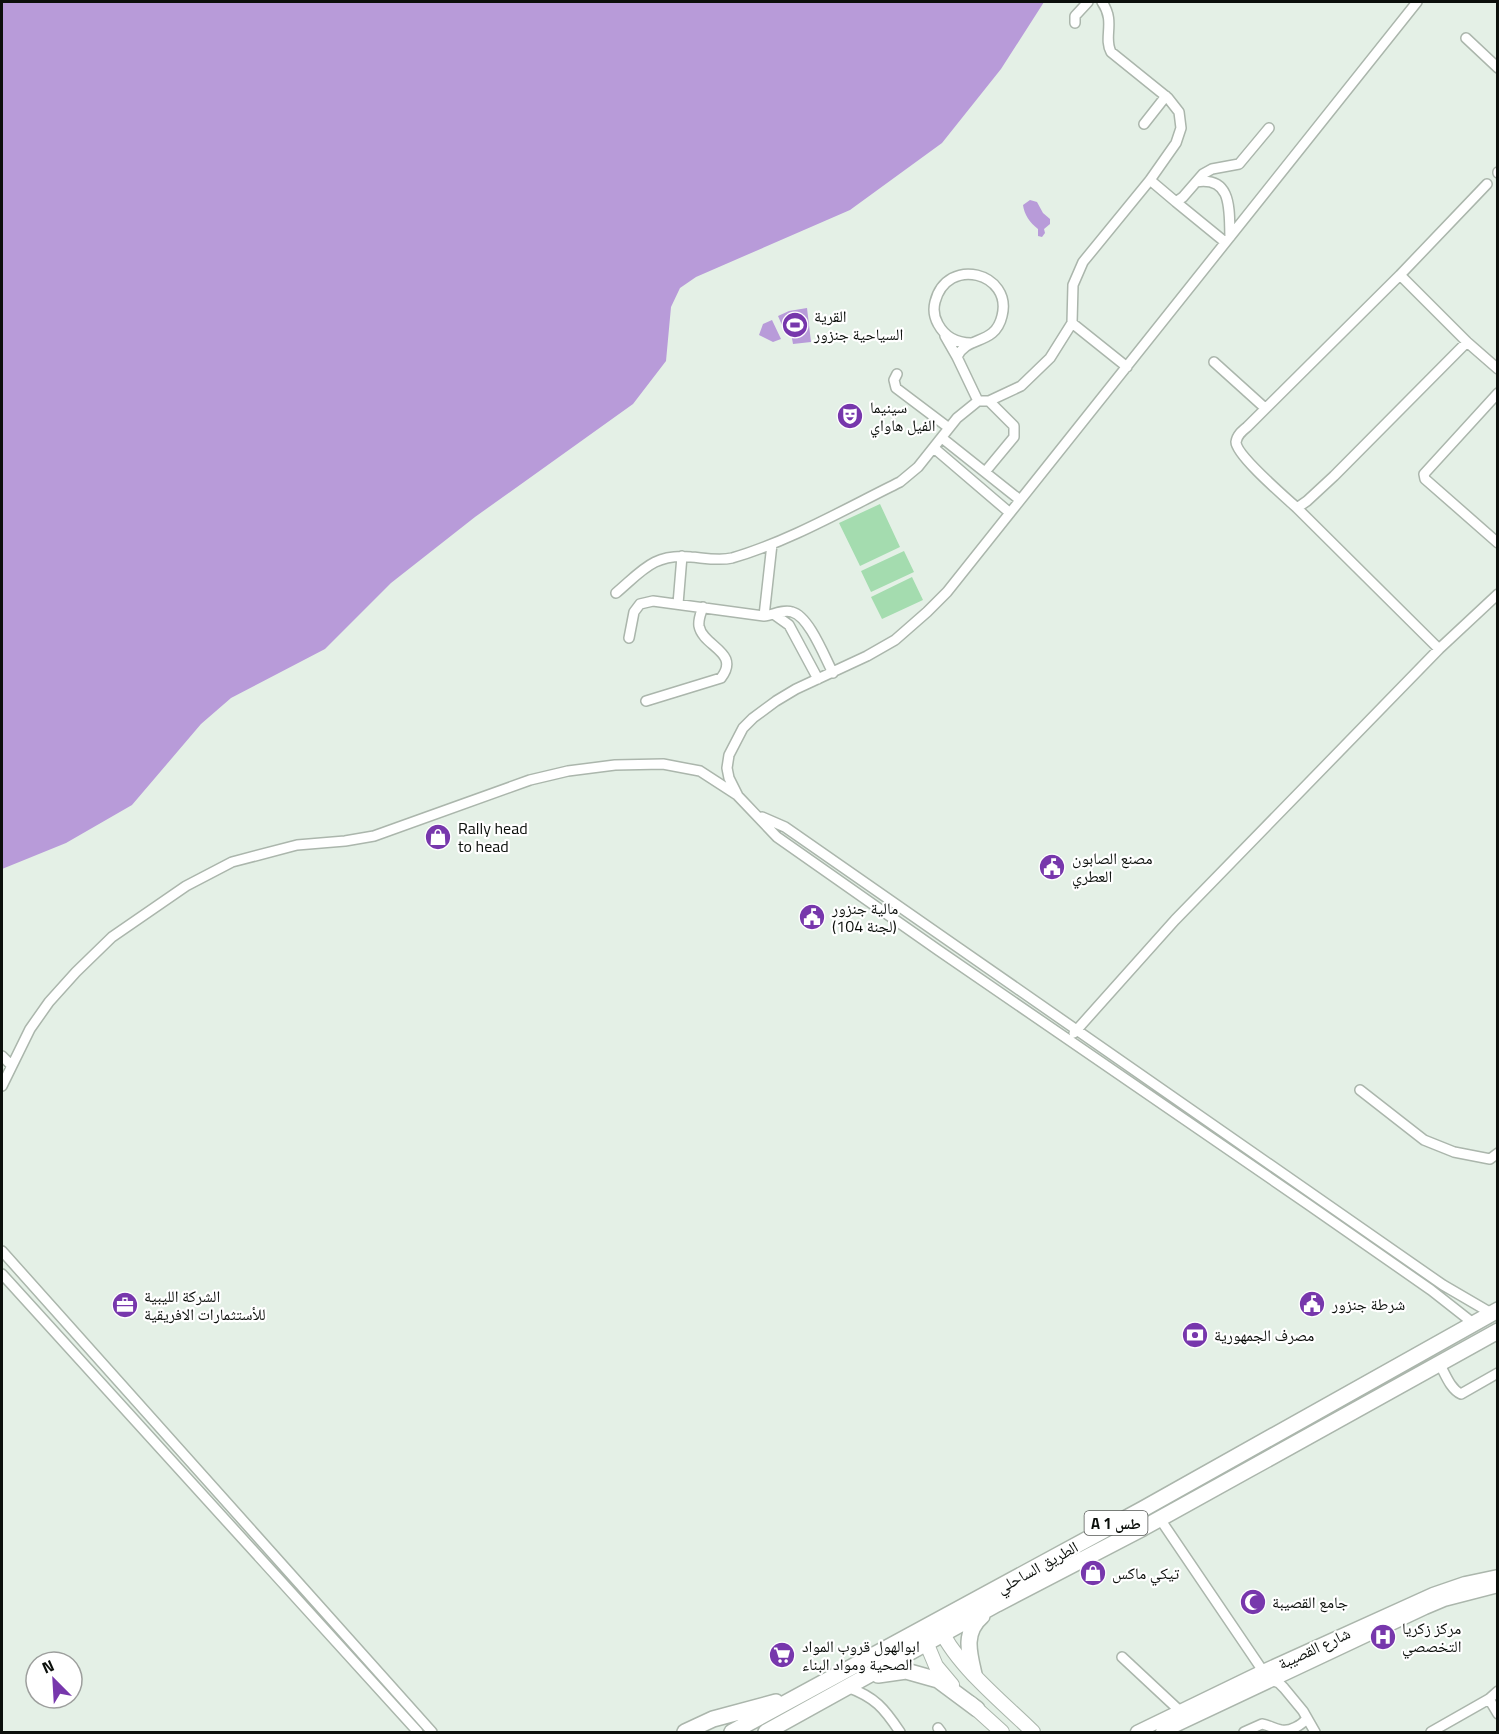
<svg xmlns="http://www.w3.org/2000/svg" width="1499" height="1734" font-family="'Titillium Web','Noto Naskh Arabic',sans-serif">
<rect width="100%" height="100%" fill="#e4f0e6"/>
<path fill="#a4dcaf" d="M880 504 900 547 860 566 839 523Z
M904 551 914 572 871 592 861 571Z
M912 577 923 600 882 619 871 597Z"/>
<path fill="#b89bd9" d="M2 2H1044L1001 69 942 143 850 210 696 277 680 288 671 307 666 361 633 404 475 517 391 583 325 649 231 698 201 724 132 805 66 843 2 869Z
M1030 200 1037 202 1043 213 1050 219V224L1044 229 1045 233 1042 237 1038 236V229C1030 223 1024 214 1023 205Z
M807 308 811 342 793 344 791 333 786 334 778 316 789 311Z
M772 320 781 339 773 342 759 335 763 324Z"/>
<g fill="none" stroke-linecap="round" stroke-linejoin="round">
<g stroke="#abb6ac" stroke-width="12">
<path id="minor" d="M1102 2C1116 22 1103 37 1111 52L1168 98 1179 112 1181 128 1176 143 1150 180 1083 262 1073 285 1072 323 1127 367
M1417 2 947 592 927 612 895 640 867 656 796 689 776 701 753 718 743 728 729 755 727 768 729 778 738 796 777 837 938 950 1309 1205 1431 1290 1473 1323
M1075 23V16L1088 2
M1466 38 1498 68
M1144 124 1166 96
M1498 172V173
M1150 180 1176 202 1183 197 1203 174 1212 169 1239 164 1269 128
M1196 182C1233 176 1229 211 1230 237
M1176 202 1225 242
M1400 275 1467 342 1498 369
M945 336 957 357 978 401
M1467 342 1334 476 1307 501 1297 508C1285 497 1236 455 1236 442 1237 435 1242 431 1247 427L1400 275 1487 184
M957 357C967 335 995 346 1002 316 1013 273 947 255 935 302 933 310 934 317 938 324 945 337 956 343 971 343
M1214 362 1265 408
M897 374 894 380 896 388 949 428
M1498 393 1424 474 1425 479 1498 543
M942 438 1020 500
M934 448 1010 513
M985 472 1014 437V426L989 401
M1297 508 1439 649
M616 593C642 571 654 553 691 557 704 558 719 561 732 558 788 542 847 508 900 482L918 467 957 418 978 401H989L1021 386 1050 358 1072 323
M678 604 682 556
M775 615 789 625 818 679
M764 616 772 544
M629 638 634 612 640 604 653 601 764 616C773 615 783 609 792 612 809 616 825 658 833 673
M646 701 721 678C741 652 703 647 699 626 698 619 701 613 703 607
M762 817 785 827C1004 980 1224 1131 1443 1285L1491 1313
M1074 1033 1175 920 1439 649 1498 594
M2 1056 11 1065
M2 1086 30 1029 49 1002 76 972 112 937 186 886 232 862 297 845 345 841 374 836 530 780 568 771 615 765 663 764 700 771 737 795
M1360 1090 1424 1140 1454 1152 1490 1159 1498 1153
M2 1251 432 1732
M2 1274 418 1732
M1439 1363C1445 1373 1450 1389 1461 1394L1498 1373
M1160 1519 1263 1671 1271 1680 1279 1683 1284 1688 1303 1711 1315 1732
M1122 1657 1181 1712
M847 1687C875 1697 884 1708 900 1732
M1489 1699 1498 1714
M938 1728 941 1732
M1244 1732 1262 1724C1269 1725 1274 1729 1281 1730 1290 1732 1302 1725 1307 1718
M1431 1732 1489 1699 1498 1691"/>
</g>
<g stroke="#abb6ac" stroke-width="15">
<path id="tertiary" d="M1137 1732 1263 1671 1433 1594 1465 1583 1498 1576
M1162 1732 1425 1608 1444 1600 1498 1586"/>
</g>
<g stroke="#abb6ac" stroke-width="16">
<path id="secondary" d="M938 1624C954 1664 1003 1702 1033 1732
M923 1635 936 1666 952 1685
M970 1703 1002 1732"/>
</g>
<g stroke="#abb6ac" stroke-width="18">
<path id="trunk" d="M974 1674C969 1653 963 1632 982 1616
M878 1675 906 1671 938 1680 977 1709
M685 1732 713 1719 776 1702
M732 1732 1143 1509 1498 1310
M766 1732 997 1604 1143 1528 1246 1471 1498 1331"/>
</g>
<use href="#minor" stroke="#fff" stroke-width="9"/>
<use href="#tertiary" stroke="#fff" stroke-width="12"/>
<use href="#secondary" stroke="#fff" stroke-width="14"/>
<use href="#trunk" stroke="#fff" stroke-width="15"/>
</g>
<defs>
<g id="stadium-disc" transform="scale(1.35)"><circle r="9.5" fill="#7737ac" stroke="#fff"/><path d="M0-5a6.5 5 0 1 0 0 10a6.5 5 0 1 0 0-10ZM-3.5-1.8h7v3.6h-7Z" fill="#fff"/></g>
<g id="theatre-disc" transform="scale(1.35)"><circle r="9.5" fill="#7737ac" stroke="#fff"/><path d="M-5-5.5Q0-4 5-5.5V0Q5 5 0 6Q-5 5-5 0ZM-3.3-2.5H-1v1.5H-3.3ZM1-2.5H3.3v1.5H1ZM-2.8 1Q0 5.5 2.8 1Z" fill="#fff"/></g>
<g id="shop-disc" transform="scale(1.35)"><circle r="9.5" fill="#7737ac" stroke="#fff"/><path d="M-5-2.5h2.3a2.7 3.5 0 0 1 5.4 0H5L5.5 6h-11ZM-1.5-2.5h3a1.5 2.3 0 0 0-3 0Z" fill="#fff"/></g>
<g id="civic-disc" transform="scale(1.35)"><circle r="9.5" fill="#7737ac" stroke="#fff"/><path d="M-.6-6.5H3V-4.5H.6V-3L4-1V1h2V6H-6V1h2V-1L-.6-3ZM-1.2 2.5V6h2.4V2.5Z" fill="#fff"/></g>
<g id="office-disc" transform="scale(1.35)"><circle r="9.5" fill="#7737ac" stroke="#fff"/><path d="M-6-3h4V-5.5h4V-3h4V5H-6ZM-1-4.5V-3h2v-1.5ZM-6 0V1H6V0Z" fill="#fff"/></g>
<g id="bank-disc" transform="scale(1.35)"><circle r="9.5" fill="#7737ac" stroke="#fff"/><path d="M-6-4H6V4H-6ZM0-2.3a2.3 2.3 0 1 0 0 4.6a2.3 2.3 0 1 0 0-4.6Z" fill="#fff"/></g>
<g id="mosque-disc" transform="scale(1.35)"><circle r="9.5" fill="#7737ac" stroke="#fff"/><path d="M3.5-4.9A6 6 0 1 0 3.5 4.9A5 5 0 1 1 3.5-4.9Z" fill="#fff"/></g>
<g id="hospital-disc" transform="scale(1.35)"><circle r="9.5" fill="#7737ac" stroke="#fff"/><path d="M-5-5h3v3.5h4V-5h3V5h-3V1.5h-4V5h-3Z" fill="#fff"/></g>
<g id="supermarket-disc" transform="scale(1.35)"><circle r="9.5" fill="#7737ac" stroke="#fff"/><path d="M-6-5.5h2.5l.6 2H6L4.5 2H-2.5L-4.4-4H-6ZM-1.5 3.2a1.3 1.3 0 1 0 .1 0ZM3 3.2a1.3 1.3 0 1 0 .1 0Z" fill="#fff"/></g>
</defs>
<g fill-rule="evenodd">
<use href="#stadium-disc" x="795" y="325"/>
<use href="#theatre-disc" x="850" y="416"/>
<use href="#shop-disc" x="438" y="837"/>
<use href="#civic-disc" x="1052" y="867"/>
<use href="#civic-disc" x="812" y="917"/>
<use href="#civic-disc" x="1312" y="1304"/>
<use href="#office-disc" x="125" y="1305"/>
<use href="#bank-disc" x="1195" y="1335"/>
<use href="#shop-disc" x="1093" y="1573"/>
<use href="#mosque-disc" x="1253" y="1602"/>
<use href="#hospital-disc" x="1383" y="1637"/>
<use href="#supermarket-disc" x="782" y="1655"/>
</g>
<g text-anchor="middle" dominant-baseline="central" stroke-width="4.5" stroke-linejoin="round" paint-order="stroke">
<rect fill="#fff" stroke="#545754" stroke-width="1.5" x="1084.5" y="1511" width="63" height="24" rx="4.5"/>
<g font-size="15" font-weight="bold" fill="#0b0f0b">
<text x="1116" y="1523">A 1 طس</text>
</g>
<g font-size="16" fill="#0b0f0b" stroke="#fff" text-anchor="start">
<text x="814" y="316">القرية<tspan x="814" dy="18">السياحية جنزور</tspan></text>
<text x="870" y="407">سينيما<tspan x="870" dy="18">الفيل هاواي</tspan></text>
<text x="458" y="828">Rally head<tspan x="458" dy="18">to head</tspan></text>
<text x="1072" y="858">مصنع الصابون<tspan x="1072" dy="18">العطري</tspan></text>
<text x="832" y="908">مالية جنزور<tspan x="832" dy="18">(لجنة 104)</tspan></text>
<text x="144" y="1296">الشركة الليبية<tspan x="144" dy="18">للأستثمارات الافريقية</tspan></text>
<text x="1332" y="1304">شرطة جنزور</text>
<text x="1214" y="1335">مصرف الجمهورية</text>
<text x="1112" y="1573">تيكي ماكس</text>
<text x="1272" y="1602">جامع القصيبة</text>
<text x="1402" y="1628">مركز زكريا<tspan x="1402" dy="18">التخصصي</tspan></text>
<text x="802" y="1646">ابوالهول قروب المواد<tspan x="802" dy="18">الصحية ومواد البناء</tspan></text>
</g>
<g font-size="16" fill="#0b0f0b" stroke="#fff">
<text transform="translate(1037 1567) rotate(-29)">الطريق الساحلي</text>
<text transform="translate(1314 1648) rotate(-25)">شارع القصيبة</text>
</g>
</g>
<rect width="1499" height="1734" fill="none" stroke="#0b0f0b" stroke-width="6"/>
<g transform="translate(54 1680) rotate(336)"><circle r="28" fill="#ffffff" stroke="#9d9f9d" stroke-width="1.5"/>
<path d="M0-4.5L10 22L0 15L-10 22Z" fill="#7737ac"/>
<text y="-9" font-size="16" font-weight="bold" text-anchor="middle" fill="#0b0f0b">N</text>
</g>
</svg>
